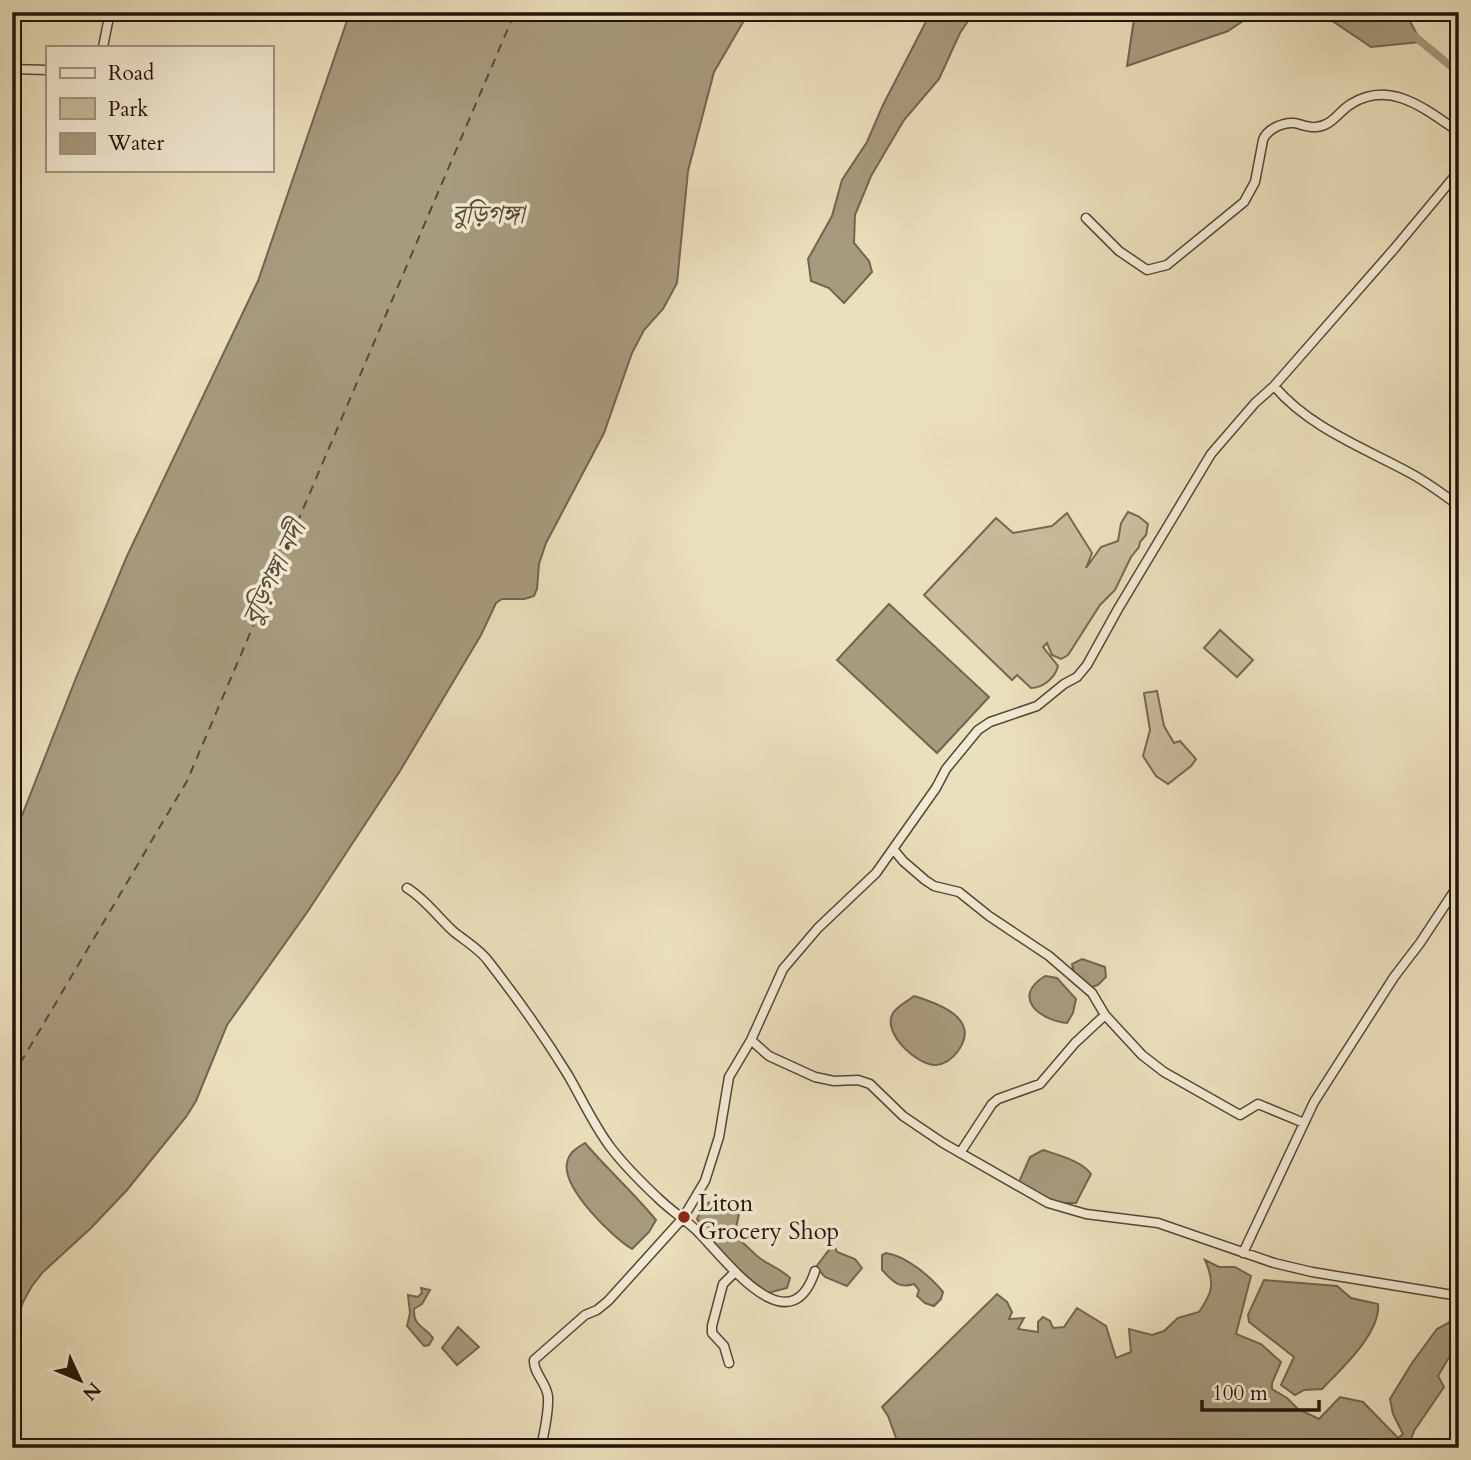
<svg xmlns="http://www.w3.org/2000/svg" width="1471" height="1460" font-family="Cardo,'Noto Serif Bengali',serif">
<rect width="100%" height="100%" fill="#ebe0bd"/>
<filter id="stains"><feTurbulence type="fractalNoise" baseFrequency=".00286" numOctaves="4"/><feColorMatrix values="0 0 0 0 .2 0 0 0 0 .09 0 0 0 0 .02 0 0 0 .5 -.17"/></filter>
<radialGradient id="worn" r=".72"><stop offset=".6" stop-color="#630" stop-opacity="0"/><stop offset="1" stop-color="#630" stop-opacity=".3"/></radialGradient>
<path fill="#c9bd9e" stroke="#766852" stroke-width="2" d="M1128 512 1138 516 1148 524 1146 535 1140 542 1139 547 1131 557 1115 590 1100 605 1068 655 1061 659 1052 655 1047 643 1043 647 1058 666C1055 678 1043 688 1031 688L1017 675 1012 680 924 595 996 518 1013 533 1052 526 1067 513 1092 553 1086 568 1101 547 1118 541 1121 523Z
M1220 630 1253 660 1237 677 1204 648Z
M1157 691 1164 726 1174 743 1180 741 1196 759 1191 766 1168 784 1156 776 1143 756 1150 730 1144 693Z"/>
<path fill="#a79b7f" stroke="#72654f" stroke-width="2" d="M350 12H749L714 72 688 171 677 283 663 309 644 330 632 353 604 433 546 543 539 564 537 589 534 596 525 599H502L496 603 481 635 400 771 308 911 227 1025 196 1101 186 1117 127 1190 91 1228 43 1272 32 1286 23 1302 15 1325 12 1352V841L76 678 127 556 258 281Z
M931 12H974L960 33 939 79 904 120 871 176 855 215 854 243 869 261 872 272 844 303 829 288 811 281 808 259 832 216 842 180 867 142 883 105Z
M1135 12H1256L1228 31 1127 66Z
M1319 12H1405L1421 42 1371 47Z
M889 604 989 697 937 753 837 660Z
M1082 959 1105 967 1106 977 1098 985 1087 989C1079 981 1074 976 1072 964Z
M1045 976 1057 978 1076 999 1073 1013 1067 1023C1039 1020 1011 997 1045 976Z
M914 996C940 1004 981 1019 958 1051 953 1058 946 1064 936 1065 918 1066 881 1033 893 1013 897 1006 908 1001 914 996Z
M585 1143C608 1170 634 1193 656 1220L649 1232 632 1249C612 1237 562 1188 567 1163 569 1152 577 1148 585 1143Z
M1043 1150C1058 1155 1082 1161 1091 1174L1076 1203H1053L1019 1182 1030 1157Z
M719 1200 734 1208 739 1214 734 1237C745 1242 751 1252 761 1259 771 1266 781 1269 790 1278L787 1288 768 1293C739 1279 714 1245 697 1219 702 1207 705 1201 719 1200Z
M832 1246 835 1247 837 1252 855 1259 862 1268 847 1286 825 1277 816 1267Z
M886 1253C906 1256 930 1276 943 1292L941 1299 934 1306 925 1303 917 1296 919 1290 914 1284C898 1289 893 1281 882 1270V1255Z
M1205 1260 1219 1267H1235L1251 1276 1236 1334 1261 1344 1281 1362 1272 1383V1389L1287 1398 1298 1409 1319 1419 1340 1397 1363 1402 1398 1438 1403 1434 1393 1414 1390 1399 1412 1363 1437 1329 1457 1318 1459 1320V1345L1451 1354 1438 1376 1444 1387 1414 1431 1408 1448H887L896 1438 888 1416 882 1407 997 1294 1007 1302 1012 1312 1009 1319 1024 1318 1018 1329 1038 1332V1322L1043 1317 1050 1321 1053 1328 1064 1327 1077 1308 1106 1326 1116 1358 1131 1352 1129 1329 1152 1335 1164 1331 1178 1318 1199 1312C1213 1292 1215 1283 1205 1260Z
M1264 1280 1337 1286 1351 1298 1378 1304C1381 1333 1341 1369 1322 1389L1304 1390 1295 1395 1281 1385 1294 1357 1249 1322 1248 1315Z
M421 1288 430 1290 422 1304 414 1309C413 1327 425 1326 433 1338L429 1345 424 1346 407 1326 410 1313 408 1295 418 1297 422 1293Z
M458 1327 479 1347 457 1365 442 1348Z"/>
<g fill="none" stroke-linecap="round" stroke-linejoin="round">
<path stroke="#a79b7f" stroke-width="8" d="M1413 35 1459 73"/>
<path stroke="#574a37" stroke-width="2" stroke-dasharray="9 7" stroke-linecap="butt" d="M12 1077 187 781 515 12"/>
<g stroke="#544734" stroke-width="11">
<path id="minor" d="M103 47 110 12
M12 69 47 70
M1459 171 1394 249 1274 386C1310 428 1362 447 1410 473 1427 482 1443 494 1459 506
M1086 218 1119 251 1147 270 1167 265 1244 202 1255 182 1263 140C1267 129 1283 122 1294 123 1301 124 1308 128 1316 127 1332 126 1338 112 1351 104 1391 79 1426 110 1459 132
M894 850 903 861 925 880 934 886 959 892 989 916 1049 956 1092 993 1105 1015 1075 1043 1040 1084 998 1099 992 1104 960 1153
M407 888C424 898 438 917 453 931 465 941 480 949 489 962 517 998 544 1036 568 1075 582 1099 594 1126 611 1148 625 1166 642 1183 658 1198 669 1209 683 1218 695 1229 721 1253 789 1351 815 1271
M1105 1015 1142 1055 1164 1072 1240 1115 1258 1104 1304 1123
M751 1040 769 1056 815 1077 834 1081 858 1080 870 1084 903 1116 943 1143 1048 1203 1086 1214 1158 1223 1274 1263 1312 1272 1459 1296
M1243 1253 1314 1102 1394 977 1420 943 1459 884
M729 1363 724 1346 712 1333V1326L723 1284 734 1273
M541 1448C544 1432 549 1413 548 1397 547 1383 533 1373 534 1360L585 1315 597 1310 608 1301 683 1218 705 1181 719 1137 729 1077 751 1040 783 969 818 928 876 873 936 788 946 769 978 730 990 722 1037 706 1064 684 1077 677 1087 665 1118 609 1211 454 1255 403 1274 386"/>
</g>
<use href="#minor" stroke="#f2ebd4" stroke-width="8"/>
</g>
<circle fill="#8f2418" stroke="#f2ebd4" stroke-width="2.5" cx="684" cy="1217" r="7"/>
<g text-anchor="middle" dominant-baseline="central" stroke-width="7" stroke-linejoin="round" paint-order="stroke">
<g font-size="24" fill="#221407" stroke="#f2ebd4" text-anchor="start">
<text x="698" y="1203">Liton<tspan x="698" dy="28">Grocery Shop</tspan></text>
</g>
<g font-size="26" font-style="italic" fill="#574a37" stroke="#f2ebd4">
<text x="488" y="214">বুড়িগঙ্গা</text>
<text transform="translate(274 573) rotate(-64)">বুড়িগঙ্গা নদী</text>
</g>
</g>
<rect width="1471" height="1460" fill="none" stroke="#ebe0bd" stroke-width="42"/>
<rect x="14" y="14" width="1443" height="1432" fill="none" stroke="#221407" stroke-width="3.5"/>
<rect x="21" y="21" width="1429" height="1418" fill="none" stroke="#221407" stroke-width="2"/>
<rect x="46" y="46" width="228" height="126" fill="#f2ebd4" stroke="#9f9582" stroke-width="2"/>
<rect x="60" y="68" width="35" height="10" fill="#f2ebd4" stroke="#9f9582" stroke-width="2"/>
<text x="108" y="80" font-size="21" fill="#221407">Road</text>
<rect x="60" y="98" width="35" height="21" fill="#c9bd9e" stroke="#9f9582" stroke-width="2"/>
<text x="108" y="116" font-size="21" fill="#221407">Park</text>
<rect x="60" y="133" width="35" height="21" fill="#a79b7f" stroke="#9f9582" stroke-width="2"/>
<text x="108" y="150" font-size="21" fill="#221407">Water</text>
<g transform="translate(80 1380) rotate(134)" stroke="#f2ebd4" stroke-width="5" paint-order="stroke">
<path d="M0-5L12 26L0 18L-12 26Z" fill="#221407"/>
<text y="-10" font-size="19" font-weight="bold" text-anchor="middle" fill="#221407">N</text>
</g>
<path d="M1202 1400v10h117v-10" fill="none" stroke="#221407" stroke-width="3.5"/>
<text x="1212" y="1400" font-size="21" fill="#221407" stroke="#f2ebd4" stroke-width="5" paint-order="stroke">100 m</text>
<rect width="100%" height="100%" filter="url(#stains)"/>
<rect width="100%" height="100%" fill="url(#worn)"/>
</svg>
